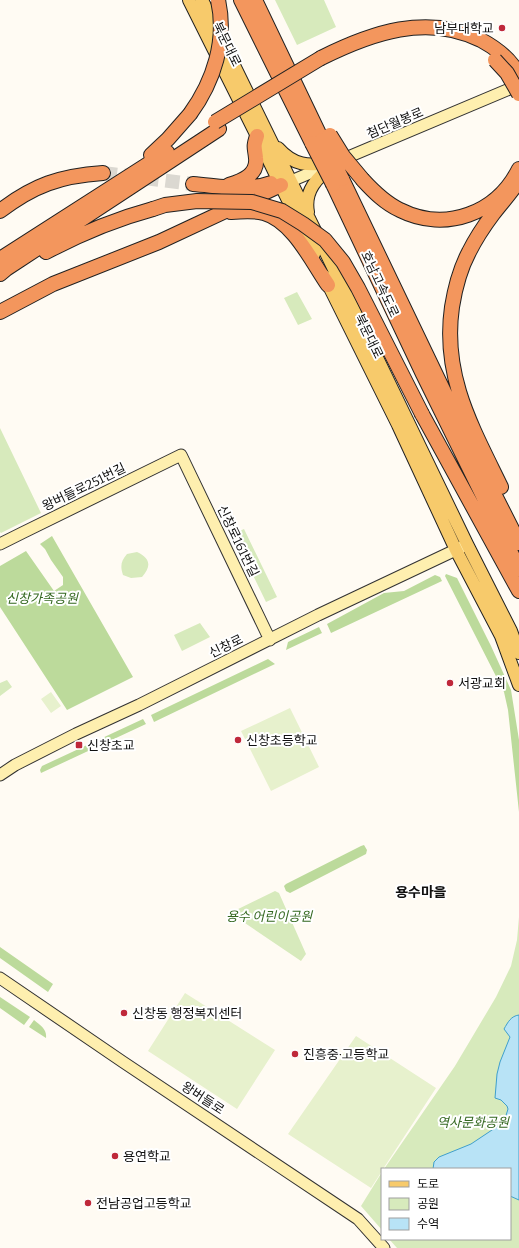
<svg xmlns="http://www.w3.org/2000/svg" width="519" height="1248" font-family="Bitter,'Noto Sans KR',serif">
<rect width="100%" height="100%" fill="#fffbf3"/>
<path fill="#d7eabc" d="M275 0H324L336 27 297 45Z
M297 292 312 319 298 325 284 298Z
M0 428 41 513 1 533 0 532Z
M244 529 277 597 266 602 233 534Z
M137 552C150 558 152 566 142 577L131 578 123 575C120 566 121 561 127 554Z
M200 623 210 637 182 651 174 635Z
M7 680 12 687 0 696V683Z
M275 891 279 893 306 954 301 961 230 913Z
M519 917V1248H397L389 1239H510V1169H384L455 1066 496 997 511 966 517 940Z
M382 1172V1230L361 1206Z"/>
<path fill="#bcda9b" d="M52 536 133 677 67 710 0 607V566L26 551 54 591 63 585V577L51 560 45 549 40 544Z
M446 574 457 578 491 646 511 690 519 740V812L508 710 504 692 445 576Z
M435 575 440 577 442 581 331 633 327 624 384 593 404 591Z
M319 627 322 633 286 650 288 642Z
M268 659 275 664 154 722 151 715Z
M143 719 146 724 41 773 40 770 42 766Z
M364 845 367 850 366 854 290 893 286 891 284 886 286 884 361 846Z
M0 947 53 984 48 992 0 958Z
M0 997 30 1017 24 1025 0 1008Z
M34 1020C41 1026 47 1029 46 1038L29 1027Z"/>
<path fill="#e7f1cd" d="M51 692 61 706 51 713 41 699Z
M290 708 319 767 271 791 241 731Z
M185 993 275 1050 237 1109 148 1051Z
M356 1036 436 1088 383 1169H382V1171L371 1188 288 1134Z"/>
<path fill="#b8e3f6" stroke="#3f9fcc" d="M519 1015V1200L510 1196V1169H433L434 1162 439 1157 471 1144 504 1122 508 1109 507 1106 501 1100 495 1098 497 1074 500 1062 510 1037 504 1029C508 1022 511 1016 519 1015Z"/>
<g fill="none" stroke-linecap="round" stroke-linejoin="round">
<path stroke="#dbd8d1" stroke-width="14" stroke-dasharray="14 7" stroke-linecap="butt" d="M103 173 193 184"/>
<g stroke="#323232" stroke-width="13">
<path id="secondary" d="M284 184 519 85
M0 544 22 533 181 455 270 640
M0 775 15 765 76 734 139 705 318 615 464 546
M0 978 123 1062 358 1219 384 1248"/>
</g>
<g stroke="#212121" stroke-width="14">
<path id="primary" d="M189 0 257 136 314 254
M202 0 352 306 467 544 511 631 519 653
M278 148C294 166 308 166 330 163
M308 212C304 191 317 177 334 165
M324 276 398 425 456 550 501 636 519 685"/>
</g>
<g stroke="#212121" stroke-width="16">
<path id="highway" d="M241 0 312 143
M255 0 322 140
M321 58C371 33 427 13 481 40 496 48 511 60 519 75
M151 155 168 139 190 114
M342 179 472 450 519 543
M363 180C374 192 385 203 400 210 446 233 497 213 519 169
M193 184C220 186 245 192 271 183
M333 184 423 374 519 569
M229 185C242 181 258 175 256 158 255 147 253 148 257 136
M0 211C34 185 60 176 103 173
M231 212C242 211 254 210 264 213 293 221 312 262 328 285
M46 252C80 234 116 219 153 209
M0 259 167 152
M0 274 6 269 219 129
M0 312 53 284 159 242 281 185
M422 414 519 591
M501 487C472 427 442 376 452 307 455 288 460 269 469 252 476 238 484 226 493 214 502 202 512 192 519 180"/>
</g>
<use href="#secondary" stroke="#feefaf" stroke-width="11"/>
<use href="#primary" stroke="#f7ca6b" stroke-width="12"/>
<use href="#highway" stroke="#f3965d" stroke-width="14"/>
<g stroke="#212121" stroke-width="16" stroke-linecap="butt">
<path id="highway-bridge" d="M495 60 507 73 519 94
M190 114C214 81 227 40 218 0
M215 122 321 58
M330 135 343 156 363 180
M322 140 342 179
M312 143 333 184
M153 209 165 205 197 201 252 202 282 211 303 224 325 240 343 262 358 288 422 414"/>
</g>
<use href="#highway-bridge" stroke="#f3965d" stroke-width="14"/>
</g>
<g fill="#bf283a" stroke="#fff" stroke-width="1.5">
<circle cx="502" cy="28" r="4"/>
<circle cx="450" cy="683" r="4"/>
<circle cx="238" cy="740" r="4"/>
<rect x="75" y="741" width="8" height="8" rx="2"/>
<circle cx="124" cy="1013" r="4"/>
<circle cx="295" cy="1054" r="4"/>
<circle cx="115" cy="1156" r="4"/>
<circle cx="88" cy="1203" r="4"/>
</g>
<g text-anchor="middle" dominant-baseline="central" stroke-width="4" stroke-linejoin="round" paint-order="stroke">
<g font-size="13" fill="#101010" stroke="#fff" text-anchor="start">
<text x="494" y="28" text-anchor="end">남부대학교</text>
<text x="458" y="683">서광교회</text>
<text x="246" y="740">신창초등학교</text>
<text x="87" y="745">신창초교</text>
<text x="132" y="1013">신창동 행정복지센터</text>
<text x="303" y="1054">진흥중·고등학교</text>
<text x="123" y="1156">용연학교</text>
<text x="96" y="1203">전남공업고등학교</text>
</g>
<g font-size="13" fill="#101010" stroke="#fff">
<text transform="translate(227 44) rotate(64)">북문대로</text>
<text transform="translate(395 123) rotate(-23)">첨단월봉로</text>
<text transform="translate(380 284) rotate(65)">호남고속도로</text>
<text transform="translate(369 336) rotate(64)">북문대로</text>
<text transform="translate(84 487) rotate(-26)">왕버들로251번길</text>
<text transform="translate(238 541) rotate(64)">신창로161번길</text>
<text transform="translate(226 646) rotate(-26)">신창로</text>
<text transform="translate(203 1098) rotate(33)">왕버들로</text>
</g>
<g font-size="13" font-style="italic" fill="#346820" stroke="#fff">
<text x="42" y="598">신창가족공원</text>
<text x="269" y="916">용수 어린이공원</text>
<text x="473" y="1122">역사문화공원</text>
</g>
<g font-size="14" font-weight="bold" fill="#101010" stroke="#fff">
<text x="421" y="892">용수마을</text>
</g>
</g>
<rect x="381" y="1168" width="130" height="72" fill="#ffffff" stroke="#9f9f9f"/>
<rect x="389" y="1181" width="20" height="6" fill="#f7ca6b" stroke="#9f9f9f"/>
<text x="417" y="1188" font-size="12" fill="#101010">도로</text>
<rect x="389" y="1198" width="20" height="12" fill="#d7eabc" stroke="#9f9f9f"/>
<text x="417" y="1208" font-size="12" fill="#101010">공원</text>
<rect x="389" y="1218" width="20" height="12" fill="#b8e3f6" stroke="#9f9f9f"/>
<text x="417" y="1228" font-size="12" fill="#101010">수역</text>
</svg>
